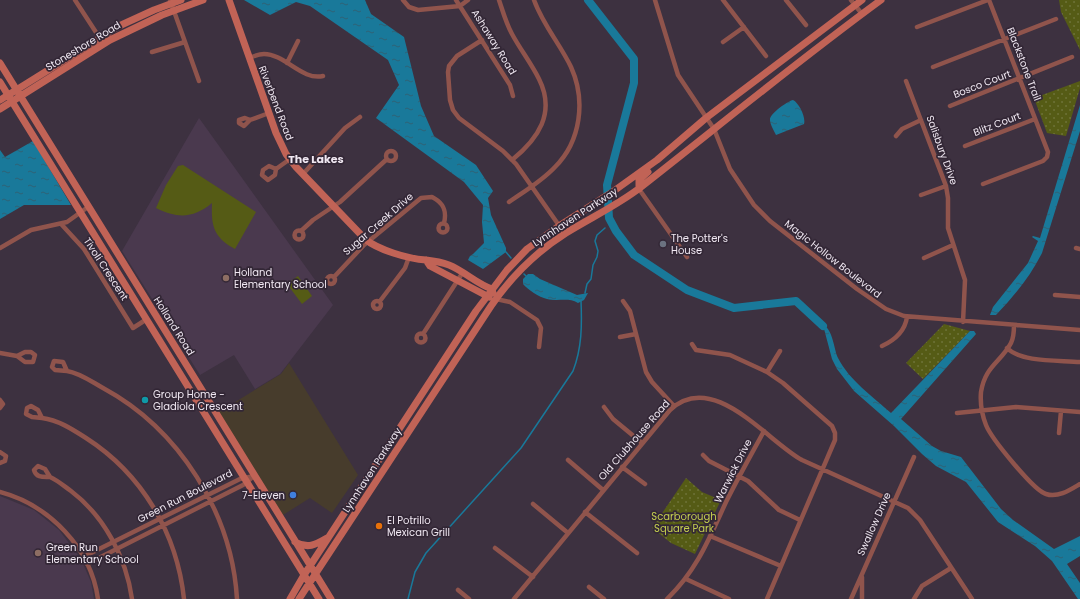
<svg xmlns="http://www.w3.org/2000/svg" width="1080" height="599" font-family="Poppins,sans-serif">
<defs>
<pattern id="park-dots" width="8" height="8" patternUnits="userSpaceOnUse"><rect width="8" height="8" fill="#555b15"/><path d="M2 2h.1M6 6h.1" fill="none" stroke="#6e7338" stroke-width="1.8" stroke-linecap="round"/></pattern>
<pattern id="water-ripples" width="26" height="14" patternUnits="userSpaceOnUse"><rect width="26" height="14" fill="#19799a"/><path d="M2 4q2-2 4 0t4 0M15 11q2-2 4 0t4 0" fill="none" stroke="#2e6276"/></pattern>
</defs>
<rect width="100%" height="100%" fill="#3d3140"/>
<path fill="#473c2c" d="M289 363 358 475 332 513 310 498 283 515 219 412 281 374Z"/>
<path fill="#4a394e" d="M199 118 333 305 280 374 255 389 234 355 200 375 122 251Z
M0 496 34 510 59 530 81 559 91 582 94 599H0Z"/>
<path fill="#555b15" d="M183 165 256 212 235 249C214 237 211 227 212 203 194 218 178 219 156 208L166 185 178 166Z
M298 276 312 296 302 304 287 284Z"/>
<path fill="url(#park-dots)" d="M1059 0H1080V50L1061 12Z
M1080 81V88L1066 136 1047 133 1034 98Z
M944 324 970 331 923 379 906 363Z
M686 478 702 492 721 500 695 554 671 543 652 528Z"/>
<path fill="url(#water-ripples)" d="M244 0H365L371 14 404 37 421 106 434 136 476 165 493 191 488 198 491 215 506 248V252L483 269 468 260 470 256 473 254 484 243 482 222 483 205 464 182 376 118 399 85 388 60 310 6 296 2 270 15Z
M793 100C799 103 806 117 804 124L776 135C774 131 770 124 770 120 769 114 788 101 793 100Z
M1080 105V131L1042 253C1030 277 1014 296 996 315H990L993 307 1028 263 1038 241 1032 237 1033 236 1040 238Z
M33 141 71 205H24L0 219V150L5 157Z
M528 274H533L540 279 577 295 588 293 584 300 578 303C568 297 558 302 547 299 539 297 528 290 523 284V279Z
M823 325C833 329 834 350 838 358 849 380 873 397 891 413L970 331H974L976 334 901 419 932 446 941 451 961 457 1001 509 1013 520 1054 549 1080 536V556L1067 564 1080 583V599H1078L1052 561 1035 546 998 522 966 482 936 466 922 454 894 426 854 391 837 369 832 359Z"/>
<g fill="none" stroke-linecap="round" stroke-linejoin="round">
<path stroke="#19799a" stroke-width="1.5" d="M506 252 511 258
M524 274 526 276
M585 293 587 284 591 279 593 265 597 257 598 251 595 241 597 235 605 228
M408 599 415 572 426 553 521 448 573 371C582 348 582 325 581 301"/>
<path stroke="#19799a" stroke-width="8" d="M588 0 634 59V83L607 185 609 218 616 231 634 255 687 290 734 308 796 301 823 326"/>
<path stroke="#90544c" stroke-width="4.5" d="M75 0 101 40
M170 0 199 81
M403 0 409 7 418 10 460 6 468 0
M456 0 510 85 513 96
M499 0C503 12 506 23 512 34 520 49 531 63 539 79 556 113 538 139 512 160
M655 0 678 75 714 129 730 169 754 205 770 221 857 289 886 309 904 316 1080 330
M723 0 766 56
M786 0 806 25
M851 0 862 14
M917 27 988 0
M482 40 457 56 449 66 448 72 450 100 453 110 459 118 503 151 516 164 565 234
M723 42 744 27
M152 52 185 42
M249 58C254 56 259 54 264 54 285 54 302 81 323 76
M287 63 298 41
M933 67 1056 19
M906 81 946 186 948 198V228L965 280 963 322
M950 106 1072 57
M250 120 244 126 239 123V120L245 118 250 120 269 113
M896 136 902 129 921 120
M965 146 1035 119
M386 156a5 5 0 1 1 10 0a5 5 0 1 1-10 0Z
M276 169 269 166 263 170 262 175 268 180 275 175 276 169 290 159
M303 174 345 128 360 117
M983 184 1043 161 1047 157 1048 152 989 0
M639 189 687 257
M921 195 946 186
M509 202C525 191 542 181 555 167 581 141 586 100 571 67 560 44 543 25 534 0
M438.5 228a4.5 4.5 0 1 1 9 0a4.5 4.5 0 1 1-9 0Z
M62 225 84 249 133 328 147 319
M294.5 235a4.5 4.5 0 1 1 9 0a4.5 4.5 0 1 1-9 0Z
M301 231 313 220 340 202 387 159
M0 248 31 230 67 222 88 207
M1076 248 1080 249
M924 258 953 245
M327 280a4 4 0 1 1 8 0a4 4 0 1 1-8 0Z
M334 277 364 245 421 198 432 197C444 203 447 211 444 223
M1055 295 1080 297
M496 299 510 302 537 320 541 328 539 347
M373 305a4 4 0 1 1 8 0a4 4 0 1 1-8 0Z
M380 301 405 268 409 257
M623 301 630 311 646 372 652 382 674 406
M1014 325C1014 331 1014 337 1011 343 1001 362 985 366 981 392 980 404 982 415 986 425 991 438 1034 491 1046 494 1058 498 1070 490 1080 484
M416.5 338a4.5 4.5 0 1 1 9 0a4.5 4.5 0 1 1-9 0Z
M423 334 463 272
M620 337 636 334
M692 344 696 350 730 355 767 372 783 383 832 426 835 433V440L767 599
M882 346C895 340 905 331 907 317
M1007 348C1022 363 1060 360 1080 362
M25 352H31L35 355 33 362H25L17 356Z
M0 353 17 356
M54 361 63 362 67 371 55 370 52 367Z
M67 371C80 373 92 382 103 388 179 429 232 513 237 599
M767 372 780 351
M0 400 3 404 0 408
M31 406 38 410 42 418 32 417 26 414 27 408Z
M604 407 613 419 642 443
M957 413 1016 407 1080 412
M42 418C58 420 72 429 86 438 142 474 177 533 184 599
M1059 433 1061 411
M0 452 6 456 5 461 0 463
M703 455 709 461 748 481 779 510 800 520
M568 460 603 490
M38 466 45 469 50 477C43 477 36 478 34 470Z
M622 467 645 484
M50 477C57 480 64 486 71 491 104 516 126 557 132 599
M0 492C49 505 91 548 98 599
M533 504 568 533
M585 512 637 553
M710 536 781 566
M495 548 533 577
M83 557 240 479 254 476
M87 564 243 485 254 476
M686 579 729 599
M589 587 604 599
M458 590 469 599
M514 599 670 410C713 369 767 441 802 460L908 508 920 520 972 599
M667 599C697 570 709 539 726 502 738 478 751 455 764 431
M851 599 914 457
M862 599V577
M914 599 922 586 951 568"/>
<path stroke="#c16356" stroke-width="7" d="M229 0 276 133 286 154 296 167 365 239C378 250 409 259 426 260 435 261 441 262 449 265 464 271 477 284 492 289L493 293
M0 63 331 599
M0 82 319 599
M0 100 119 26 154 10 181 0
M0 109 110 40 162 15 203 0
M639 189V180L648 172
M426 260 430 266 489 297
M295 542C308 549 315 545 327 538
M290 599 304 575 476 311 507 270 527 249 559 226 611 193 657 160 706 118 862 0
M299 599 491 306C511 277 536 252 566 233 590 218 618 205 641 187 720 125 799 60 881 0"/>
</g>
<circle fill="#6b7280" stroke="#332736" stroke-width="1.5" cx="663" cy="244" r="4"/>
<g fill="#8d6e63" stroke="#332736" stroke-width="1.5">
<circle cx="226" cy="278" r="4"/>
<circle cx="38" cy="553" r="4"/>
</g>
<circle fill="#0f9aa8" stroke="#332736" stroke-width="1.5" cx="145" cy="400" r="4"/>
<circle fill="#3f7fe0" stroke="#332736" stroke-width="1.5" cx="293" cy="495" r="4"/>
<circle fill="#e8710a" stroke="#332736" stroke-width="1.5" cx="379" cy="526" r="4"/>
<g text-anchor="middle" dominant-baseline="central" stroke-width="3.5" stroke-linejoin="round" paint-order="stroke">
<g font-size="10" fill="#f0e8f2" stroke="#332736">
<text transform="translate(494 42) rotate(58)">Ashaway Road</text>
<text transform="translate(83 46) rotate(-31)">Stoneshore Road</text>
<text transform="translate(1024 64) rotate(69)">Blackstone Trail</text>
<text transform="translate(982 84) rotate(-21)">Bosco Court</text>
<text transform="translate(276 103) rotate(69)">Riverbend Road</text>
<text transform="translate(997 124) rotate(-21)">Blitz Court</text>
<text transform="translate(942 150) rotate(70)">Salisbury Drive</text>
<text transform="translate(575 217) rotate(-33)">Lynnhaven Parkway</text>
<text transform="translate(378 224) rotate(-41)">Sugar Creek Drive</text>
<text transform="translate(833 259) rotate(38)">Magic Hollow Boulevard</text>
<text transform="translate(106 269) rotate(57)">Tivoli Crescent</text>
<text transform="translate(174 326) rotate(58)">Holland Road</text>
<text transform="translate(634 440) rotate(-49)">Old Clubhouse Road</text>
<text transform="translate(372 470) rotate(-57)">Lynnhaven Parkway</text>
<text transform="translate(733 471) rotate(-63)">Warwick Drive</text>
<text transform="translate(185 496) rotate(-27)">Green Run Boulevard</text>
<text transform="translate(874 524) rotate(-66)">Swallow Drive</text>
</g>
<g font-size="10" fill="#f0e8f2" stroke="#332736" text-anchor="start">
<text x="671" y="238">The Potter's<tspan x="671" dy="12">House</tspan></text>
<text x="234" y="272">Holland<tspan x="234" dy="12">Elementary School</tspan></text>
<text x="153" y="394">Group Home -<tspan x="153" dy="12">Gladiola Crescent</tspan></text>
<text x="285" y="495" text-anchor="end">7-Eleven</text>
<text x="387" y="520">El Potrillo<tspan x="387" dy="12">Mexican Grill</tspan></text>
<text x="46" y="547">Green Run<tspan x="46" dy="12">Elementary School</tspan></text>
</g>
<g font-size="10" fill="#c4cf4f" stroke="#332736">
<text x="684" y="516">Scarborough<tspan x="684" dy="12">Square Park</tspan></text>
</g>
<g font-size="11" font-weight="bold" fill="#f0e8f2" stroke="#332736">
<text x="316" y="159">The Lakes</text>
</g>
</g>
</svg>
